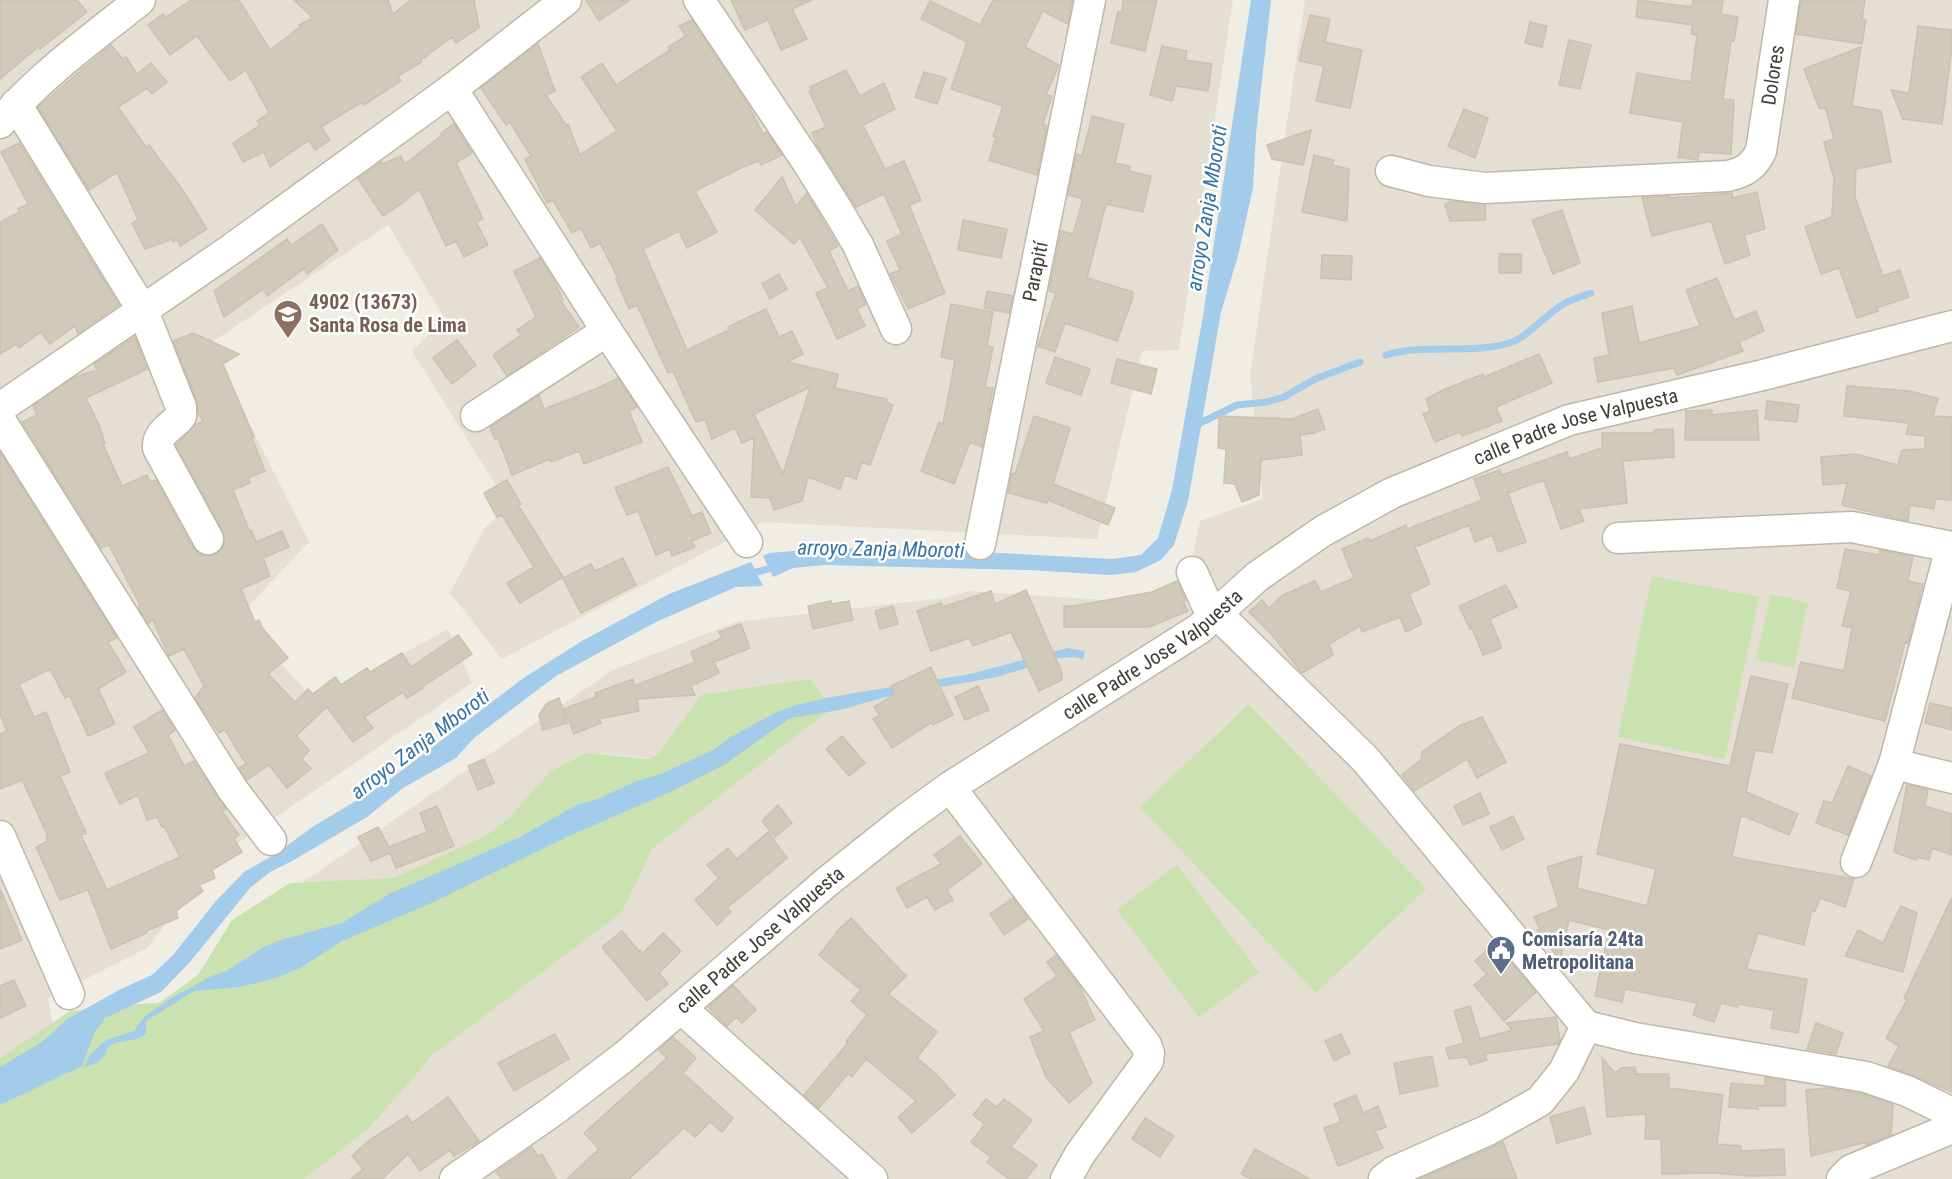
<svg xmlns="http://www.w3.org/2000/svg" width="1952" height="1179" font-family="'Roboto Condensed',sans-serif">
<rect width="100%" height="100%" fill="#f0ede4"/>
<path fill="#e4dfd2" d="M0 0H1233L1179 350 1142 351 1097 539 763 522 502 659 450 593 484 529 508 505 412 351 445 319 388 225 209 344 309 542 237 618 317 702 448 629 472 683 216 858 147 948 48 998 52 1023 0 1058Z
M1305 0H1952V1179H293L663 759 586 753 550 771 509 818 462 852 395 884 293 889 613 670 736 622 944 598 967 591 1136 602 1188 583 1200 521 1263 499 1250 375Z"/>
<path fill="#c9e2af" d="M1652 576 1759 597 1725 759 1618 737Z
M1771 594 1808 603 1794 668 1756 659Z
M810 679 833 707 652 849 622 912 434 1054 369 1128 304 1179H0V1058L70 1011 126 1008 136 1004 159 1003 198 975 232 920 290 883 394 878 485 836 509 818 550 771 586 753 649 759 658 754 701 695Z
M1249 704 1426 889 1316 993 1140 807Z
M1177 865 1259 972 1199 1017 1117 910Z"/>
<path fill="#a3cbea" d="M1251 0H1271L1256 134 1253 188 1238 256 1221 312 1188 501 1174 545 1161 560 1136 572 1111 575 1029 570 823 565 793 568 773 577 763 556 769 553 830 548 961 551 1113 559 1141 555 1158 538 1172 490 1203 316Z
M751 562 763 586 736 587 656 622 556 676 474 738 456 758 403 788 367 817 292 861 270 872 250 888 190 962 161 992 105 1018 94 1034 82 1066 0 1105V1067L42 1042 67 1019 121 989 152 975 173 955 216 901 244 872 274 855 314 826 384 784 522 679 582 641 669 594Z
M1068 648 1085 651 1083 659 1072 657 1059 658 997 677 885 697 840 710 790 718 724 765 668 793 571 835 429 904 342 941 300 968 273 979 240 987 194 991 146 1021V1034C134 1044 119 1038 107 1048 105 1060 96 1064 84 1067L89 1056 106 1040 134 1031 144 1017 171 998 212 976 226 971 264 947 281 940 342 923 389 894 518 838 577 805 598 799 634 782 661 774 715 749 731 737 775 713 796 705 831 697 970 674Z"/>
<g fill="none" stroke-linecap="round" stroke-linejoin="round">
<path stroke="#a3cbea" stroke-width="7" d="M1386 355C1426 343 1469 355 1509 343 1526 339 1548 312 1565 303 1573 299 1583 296 1591 293
M1194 426 1237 405 1267 402 1284 397 1315 379 1360 362
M747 574 777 567"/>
</g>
<path fill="#d1c9ba" stroke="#cbc1ae" stroke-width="1.5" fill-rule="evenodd" d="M0 0H77L87 12 40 49 38 47 0 79Z
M191 0H239L270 50 300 27 299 25 313 18 294 0H388L393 14 411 0H474L479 28 456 43 452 37 421 60 422 62 398 76 401 81 364 105 362 102 321 127 330 140 315 150 309 140 270 167 264 152 243 162 233 143 260 125 257 121 269 113 246 70 230 81 197 36 170 55 148 25 163 14 166 17Z
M586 0H630L599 21Z
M731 0H812L792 9 807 39 781 50 768 20 745 30Z
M993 0H1072L1068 24 1043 11 1025 47 1059 65 1046 95 1052 96 1043 124 1047 126 1037 175 989 160 996 137 993 136 1003 106 951 89 967 42 921 19 930 1 980 25Z
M1123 0H1157L1145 51 1111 43 1118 12 1122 13Z
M1638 0 1692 7 1693 0H1723L1721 14 1738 17 1734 41H1731L1723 99 1734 100 1731 154 1699 152 1698 160 1678 157 1683 122 1630 113 1637 73 1691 82 1697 35 1691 34 1693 25 1636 17Z
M1801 0H1865L1862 19 1866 20 1862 44 1796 34Z
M1310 15 1330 19 1325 42 1362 50 1350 108 1316 101 1324 66 1299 61Z
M692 20 748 104 763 134 767 132 782 155 761 165 759 161 743 167 695 191 717 232 687 248 679 231 643 249 687 350 729 330 728 327 766 309 779 337 792 331 803 354 787 362 838 374 835 388 887 399 886 402 893 405 870 465 862 462 856 479 845 475 840 489 808 477 802 501 774 510 770 498 751 497 754 438 742 443 735 428 712 439 705 419 696 422 673 371 668 373 637 305 629 309 616 279 618 278 600 243 591 248 581 228 572 233 553 200 547 203 525 159 531 156 510 122 506 125 481 88 538 44 555 91 546 95 566 125 568 124 580 155 617 131 581 77 602 63 616 85 670 50 668 47 686 36 679 26ZM810 387 783 474 754 414Z
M1530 22 1547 26 1542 47 1525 43Z
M1918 26 1952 30V47L1942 124 1903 119 1891 90 1909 93Z
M1569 40 1591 45 1580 89 1559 85Z
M111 45 123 59 126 57 137 74 151 63 167 82 152 94 147 88 118 107 146 147 149 145 182 189 207 229 180 246 178 240 173 242 172 239 145 249 132 223 138 220 117 172 89 190 38 107Z
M1162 46 1187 51 1185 60 1212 64 1208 91 1176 86 1172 101 1150 95Z
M1861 47 1852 106 1881 111 1891 162 1856 169 1855 197 1883 276 1900 270 1909 297 1877 308 1878 311 1857 318 1839 268 1821 274 1805 227 1832 217 1834 179 1824 142 1834 139 1826 109 1819 108 1804 69Z
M846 70 860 96 884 83 895 109 863 125 885 169 904 161 921 200 909 205 945 293 908 309 909 305 907 306 890 274 900 270 887 241 902 234 884 194 856 207 818 147 812 133 826 127 809 91 811 90 810 87Z
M924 72 946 78 937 104 915 97Z
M1464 109 1488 118 1475 158 1448 146Z
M1092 116 1124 124 1115 163 1130 166 1129 171 1151 176 1143 212 1106 204 1087 278 1133 292 1131 297H1133L1117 341 1065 323 1055 352 1038 346 1056 293 1049 291 1061 231 1073 234 1083 199 1068 195 1076 154 1082 156Z
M454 124 472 153 456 163 483 219 476 222 488 245 464 257 456 241 446 246 419 189 404 202 383 216 358 179 381 162 383 164 401 156 405 164 442 135 441 133Z
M1311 130 1303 165 1272 159 1267 145Z
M19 143 119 305 78 333 75 326 50 344 41 332 19 348 16 344 0 354V222L20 212 18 209 28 204 1 152Z
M1314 155 1334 160 1332 165 1349 169 1347 221 1302 212Z
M782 177 796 206 807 193 838 246 829 251 848 291 858 286 866 304 857 309 865 326 837 339 816 293 828 288 800 237 794 244 755 210Z
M1757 192 1765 229 1744 235 1750 255 1725 264 1711 221 1652 236 1642 198 1669 196V198L1732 193 1733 198Z
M1452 201 1485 205 1486 220 1450 221 1445 204Z
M1562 210 1580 263 1553 274 1532 220Z
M963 220 1007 229 1001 258 958 250Z
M322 224 338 250 307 274 305 268 267 296 263 289 224 317 214 291 287 239 291 245Z
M1499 254H1521V273H1499Z
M1322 255 1352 256 1351 280 1321 278Z
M540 258 553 278 563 300 561 301 579 327 507 376 493 355 521 335 517 330 536 317 514 271Z
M779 274 787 289 770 299 762 284Z
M1717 278 1734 320 1756 311 1764 331 1739 342 1743 351 1677 375 1674 368 1598 382 1594 358 1609 355 1602 313 1632 306 1639 343 1700 326 1686 290Z
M987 291 1013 296 1009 313 984 308Z
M951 304 993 312 987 346 993 347 985 387 993 388 982 447 970 442 954 484 921 471 939 422 943 424 955 360 941 357Z
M193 333 239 354 223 364 254 437 252 438 265 471 248 478 250 483 233 490 249 530H251L256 542 282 531 289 547 263 558 270 576 241 589 255 622 259 620 263 629 288 658 268 674 295 702 308 689 313 694 335 677 341 685 367 668 370 672 402 653 411 667 458 635 472 654 422 687 423 688 407 698 403 692 364 717 373 728 353 742 327 707 296 736 309 750 302 759 311 769 287 788 269 765 247 780 239 768 246 764 225 730 219 733 195 698 204 686 184 649 169 656 153 620 148 623 138 607 140 605 109 545 101 548 22 422 37 415 33 406 73 378 97 370 94 364 135 337 147 369 86 398 99 425 105 443 103 444 122 486 147 475 150 482 156 480 193 548 200 554 208 556 216 554 223 547 225 539 223 531 176 445 195 425 203 422 198 412 197 401 173 341Z
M457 340 476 365 452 384 433 358Z
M1539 354 1552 383 1496 407 1502 421 1462 436 1460 432 1435 442 1423 414 1430 411 1426 399 1443 390 1483 374 1484 377Z
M1055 357 1090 369 1081 395 1046 383Z
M1117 359 1157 369 1151 394 1111 383Z
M618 378 637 407 629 411 642 442 584 464 579 451 551 462 550 459 512 475 498 438 495 439 490 427 539 395 544 409 598 388Z
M1847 386 1909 391 1938 398 1933 416 1952 417V500L1935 499 1934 509 1910 505 1908 521 1842 505 1847 483 1823 485 1821 457 1855 454 1898 465 1902 450 1925 449V436L1906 434 1909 423 1844 416Z
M1767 401 1799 405 1797 422 1765 419Z
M1318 409 1325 429 1314 433 1300 435 1302 455 1261 460 1259 495 1242 502 1235 484 1224 483 1226 449 1218 448 1219 416 1292 419Z
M1712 410V415L1757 410 1759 440H1685L1686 411Z
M1034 416 1070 428 1053 484 1115 508 1108 525 1048 500 1047 503 1008 493 1012 473 1015 474Z
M1673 429 1674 457 1623 461 1627 503 1579 509 1584 521 1561 529 1544 480 1508 493 1526 542 1498 552 1492 535 1475 542 1469 525 1415 547 1430 584 1409 594 1422 624 1406 632 1400 617 1362 632 1360 626 1329 644 1333 655 1302 673 1273 636 1249 612 1262 600 1269 608 1283 595 1315 581 1321 592 1354 578 1342 549 1368 538 1370 541 1406 525 1407 529 1482 500 1474 479 1500 470 1502 475 1567 452 1569 459 1602 448V433H1654V430Z
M0 452 117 638 108 642 126 672 98 689 115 724 88 736 70 696 65 698 50 669 19 684 34 717 46 712 70 772 60 776 86 833 81 835 107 890 180 857 164 826 162 827 157 817 147 820 138 795 120 804 105 773 149 753 134 727 162 710 175 730 168 735 184 766 194 761 226 809 222 811 239 835 234 839 242 852 212 870 215 878 199 885 203 891 176 911 178 918 146 931 147 933 111 949 88 890 60 900 36 847 48 841 46 836H48L22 780 0 789V734L7 731 0 714Z
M668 467 692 516 702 512 711 533 692 541 695 547 672 556 670 549 656 555 638 511 627 515 615 488Z
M507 480 521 504 518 505 563 577 520 603 507 583 534 567 502 515 497 517 484 493Z
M1845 549 1879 555 1880 550 1913 557 1908 581 1923 584 1908 643 1905 642 1885 721 1792 698 1801 662 1844 671 1852 628 1842 626 1851 591 1837 588Z
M623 558 636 585 581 613 563 578 591 564 595 571Z
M1177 581 1186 600 1183 601 1188 611 1149 627H1064V606H1074L1152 592Z
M1506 585 1517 607 1490 619 1502 648 1483 655 1472 628 1470 629 1459 606Z
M1026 590 1062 673V680L1039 691 1011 632 973 646 970 638 931 651 917 611 941 603 943 607 991 591 995 604Z
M831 601V604L849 601 853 620 813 629 808 606Z
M893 606 898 624 880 629 875 611Z
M741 624 750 648 714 662 719 673 691 686 695 695 637 699 639 711 599 719 601 723 574 734 564 709 596 697 595 693 633 679 634 686 695 662 691 652 722 638 719 632Z
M931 667 953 715 933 725 932 722 892 748 873 719 880 715 874 707 895 694 891 686Z
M1751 676 1788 684 1772 753 1755 750 1746 792 1798 814 1789 835 1741 815 1732 857 1854 879 1845 907 1820 898 1815 911 1812 910 1804 945 1758 933 1746 969 1807 979 1798 1033 1771 1028 1774 1010 1738 1004 1737 1007 1721 1003 1714 1022 1693 1015 1697 1003 1625 989 1622 1002 1595 996 1609 930 1569 920 1560 960 1537 931 1540 929 1534 917 1559 907 1547 867 1582 856 1577 888 1647 906 1656 869 1597 854 1620 744 1730 766Z
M978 686 989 710 965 720 955 697Z
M559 698 567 723 543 730 539 715 547 703Z
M1930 703 1952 708V730L1925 723Z
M1482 717 1506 762 1477 778 1467 759 1414 791 1402 775 1421 760 1422 752 1459 726Z
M842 736 865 763 849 776 826 749Z
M484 759 494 783 478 790 468 766Z
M1848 766 1871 776 1848 835 1816 823 1824 801 1832 803Z
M1907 785 1928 790 1925 806 1952 814V855L1932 848 1929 860 1918 857 1916 860 1894 852Z
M1480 793 1489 814 1463 825 1454 806Z
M778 805 792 823 775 837 762 821Z
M437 806 454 846 396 868 390 853 371 861 358 837 378 827 389 847 427 832 420 813Z
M1513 816 1524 839 1502 850 1490 827Z
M768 832 787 858 727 908 731 912 717 925 695 900 719 878 707 865 728 848 737 859Z
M960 836 982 864 947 890 953 900 935 910 927 897 907 908 896 888 941 864 934 855Z
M0 889 22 940 0 949Z
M1952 897V1092L1888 1066 1899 1046 1886 1038 1907 1000 1904 998Z
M1013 898 1028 919 1004 935 990 914Z
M1901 906 1917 913 1903 972 1845 956 1858 930 1883 943Z
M851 918 906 976 888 994 937 1032 917 1058 934 1072 955 1095 912 1133 898 1117 916 1101 866 1059 852 1077 848 1074 819 1108 804 1095 848 1043 846 1041 867 1015 851 1001 861 990 819 955 836 934 835 933Z
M622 931 639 951 640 950 643 953 663 933 681 951 659 973 668 984 647 1001 602 947Z
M1495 943 1536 992 1504 1021 1474 985 1487 974 1475 961Z
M1056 955 1080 987 1095 1020 1069 1032 1092 1083 1069 1103 1046 1077 1030 1037 1044 1031 1024 999 1057 976 1047 962Z
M14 980 26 1006 0 1018V986Z
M733 985 756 1010 742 1023 736 1017 727 1026 708 1007Z
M1470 1006 1480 1039 1512 1030 1506 1023 1556 1017 1560 1040 1558 1044 1485 1054 1487 1060 1470 1065 1467 1057 1449 1059 1446 1048 1464 1043 1454 1011Z
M1816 1023 1843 1033 1836 1054 1807 1049Z
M555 1034 569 1059 514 1091 498 1063Z
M1341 1034 1350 1053 1334 1061 1325 1041Z
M673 1037 696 1058 683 1073 733 1118 722 1132 710 1122 695 1137 684 1128 629 1179H567L599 1149 584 1133 667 1058 659 1050Z
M1432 1056 1438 1086 1400 1094 1394 1063Z
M1602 1058 1615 1073 1621 1068 1635 1067 1636 1074H1669V1088L1723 1095 1717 1144 1741 1146V1151L1784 1149 1785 1175 1751 1176 1713 1173 1662 1174 1661 1139H1645L1646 1114 1607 1117Z
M1765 1077 1785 1081V1106H1758V1109L1729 1107 1731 1083 1765 1086Z
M1827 1088 1862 1094 1893 1104 1891 1135 1866 1145 1867 1142 1811 1156 1806 1090Z
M1356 1095 1363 1113 1378 1106 1386 1127 1375 1131 1383 1148 1338 1166 1324 1128 1341 1122 1334 1104Z
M448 1097 479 1141 454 1156 450 1150 420 1171 408 1154 382 1179H351L363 1169 352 1156 368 1141 407 1116 412 1123Z
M986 1099 997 1107 1004 1099 1032 1120 1011 1147 1037 1165 1026 1179H1009L987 1162 991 1157 971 1142 985 1124 973 1115Z
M1584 1107 1591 1134 1557 1143 1550 1117Z
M1145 1118 1174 1136 1160 1157 1132 1139Z
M1503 1142 1517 1179H1420L1495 1146Z
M532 1147 538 1156 542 1154 556 1179H502L496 1172Z
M1255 1149 1310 1179H1251L1241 1174Z"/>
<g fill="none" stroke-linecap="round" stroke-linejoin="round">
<g stroke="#beb7aa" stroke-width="33">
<g id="minor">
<path d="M699 0 808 163 838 211 858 245 896 329"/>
<path d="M452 89 607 331 747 542"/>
<path d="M16 104 143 311 181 407V416C172 427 157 432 158 448L208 539"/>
<path d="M0 123C40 75 92 39 140 0"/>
<path id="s1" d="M1391 171 1429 181 1485 188 1728 176C1745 172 1753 167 1761 151L1784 0"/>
<path d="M0 408 233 248 452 89 566 0"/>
<path d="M476 416 607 331"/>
<path d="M0 420 233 790 271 840"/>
<path d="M1618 538 1852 527 1952 547"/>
<path id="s2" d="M980 544 1090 0"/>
<path d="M1192 572 1206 603 1366 760 1586 1026 1635 1038 1866 1077 1907 1091 1952 1113"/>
<path d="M1894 764 1952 778"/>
<path d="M950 787 1146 1045 1149 1053 1148 1061 1080 1154 1066 1179"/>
<path d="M0 836 69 994"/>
<path d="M1856 862 1894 764 1951 547"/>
<path d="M681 1008 872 1179"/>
<path id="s3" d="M455 1179 553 1111 625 1056 828 881 906 819 950 787 1199 629 1258 576 1323 531 1392 493 1569 420 1763 375 1952 326"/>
<path d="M1384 1179 1393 1172 1488 1130 1540 1101 1564 1071 1586 1026"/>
<path d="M1842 1179 1851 1170 1952 1128"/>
</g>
</g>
<use href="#minor" stroke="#fff" stroke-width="30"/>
</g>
<defs>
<g id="school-pin" transform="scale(1.5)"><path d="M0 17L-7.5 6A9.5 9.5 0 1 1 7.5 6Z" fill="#8d6e63" stroke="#fff"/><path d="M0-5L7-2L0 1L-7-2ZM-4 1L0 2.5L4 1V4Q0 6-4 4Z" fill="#fff"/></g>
<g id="civic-pin" transform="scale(1.5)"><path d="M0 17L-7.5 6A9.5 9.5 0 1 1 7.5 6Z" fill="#5c6f8a" stroke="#fff"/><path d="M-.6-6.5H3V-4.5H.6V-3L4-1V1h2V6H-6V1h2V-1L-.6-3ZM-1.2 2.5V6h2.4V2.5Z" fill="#fff"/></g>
</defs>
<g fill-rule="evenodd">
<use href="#school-pin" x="288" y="314"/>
<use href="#civic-pin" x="1501" y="950"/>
</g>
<g text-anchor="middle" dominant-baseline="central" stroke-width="5" stroke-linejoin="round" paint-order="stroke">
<g font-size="20" fill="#423d34" stroke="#fff">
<text stroke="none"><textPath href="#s1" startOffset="459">Dolores</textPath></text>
<text stroke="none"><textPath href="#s2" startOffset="278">Parapití</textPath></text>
<text stroke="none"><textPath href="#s3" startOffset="1360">calle Padre Jose Valpuesta</textPath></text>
<text stroke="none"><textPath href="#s3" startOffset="874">calle Padre Jose Valpuesta</textPath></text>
<text stroke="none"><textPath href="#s3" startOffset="388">calle Padre Jose Valpuesta</textPath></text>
</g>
<g font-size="20" font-weight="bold" fill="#785e54" stroke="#fff" text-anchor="start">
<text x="309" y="302">4902 (13673)<tspan x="309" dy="23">Santa Rosa de Lima</tspan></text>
</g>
<g font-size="20" font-weight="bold" fill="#4e5e75" stroke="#fff" text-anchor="start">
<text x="1522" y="939">Comisaría 24ta<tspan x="1522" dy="23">Metropolitana</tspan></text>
</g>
<g font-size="21" font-style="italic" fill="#3673a5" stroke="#fff">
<text transform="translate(1207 208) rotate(-81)">arroyo Zanja Mboroti</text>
<text transform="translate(881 549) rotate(1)">arroyo Zanja Mboroti</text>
<text transform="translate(420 744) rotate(-37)">arroyo Zanja Mboroti</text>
</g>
</g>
</svg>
